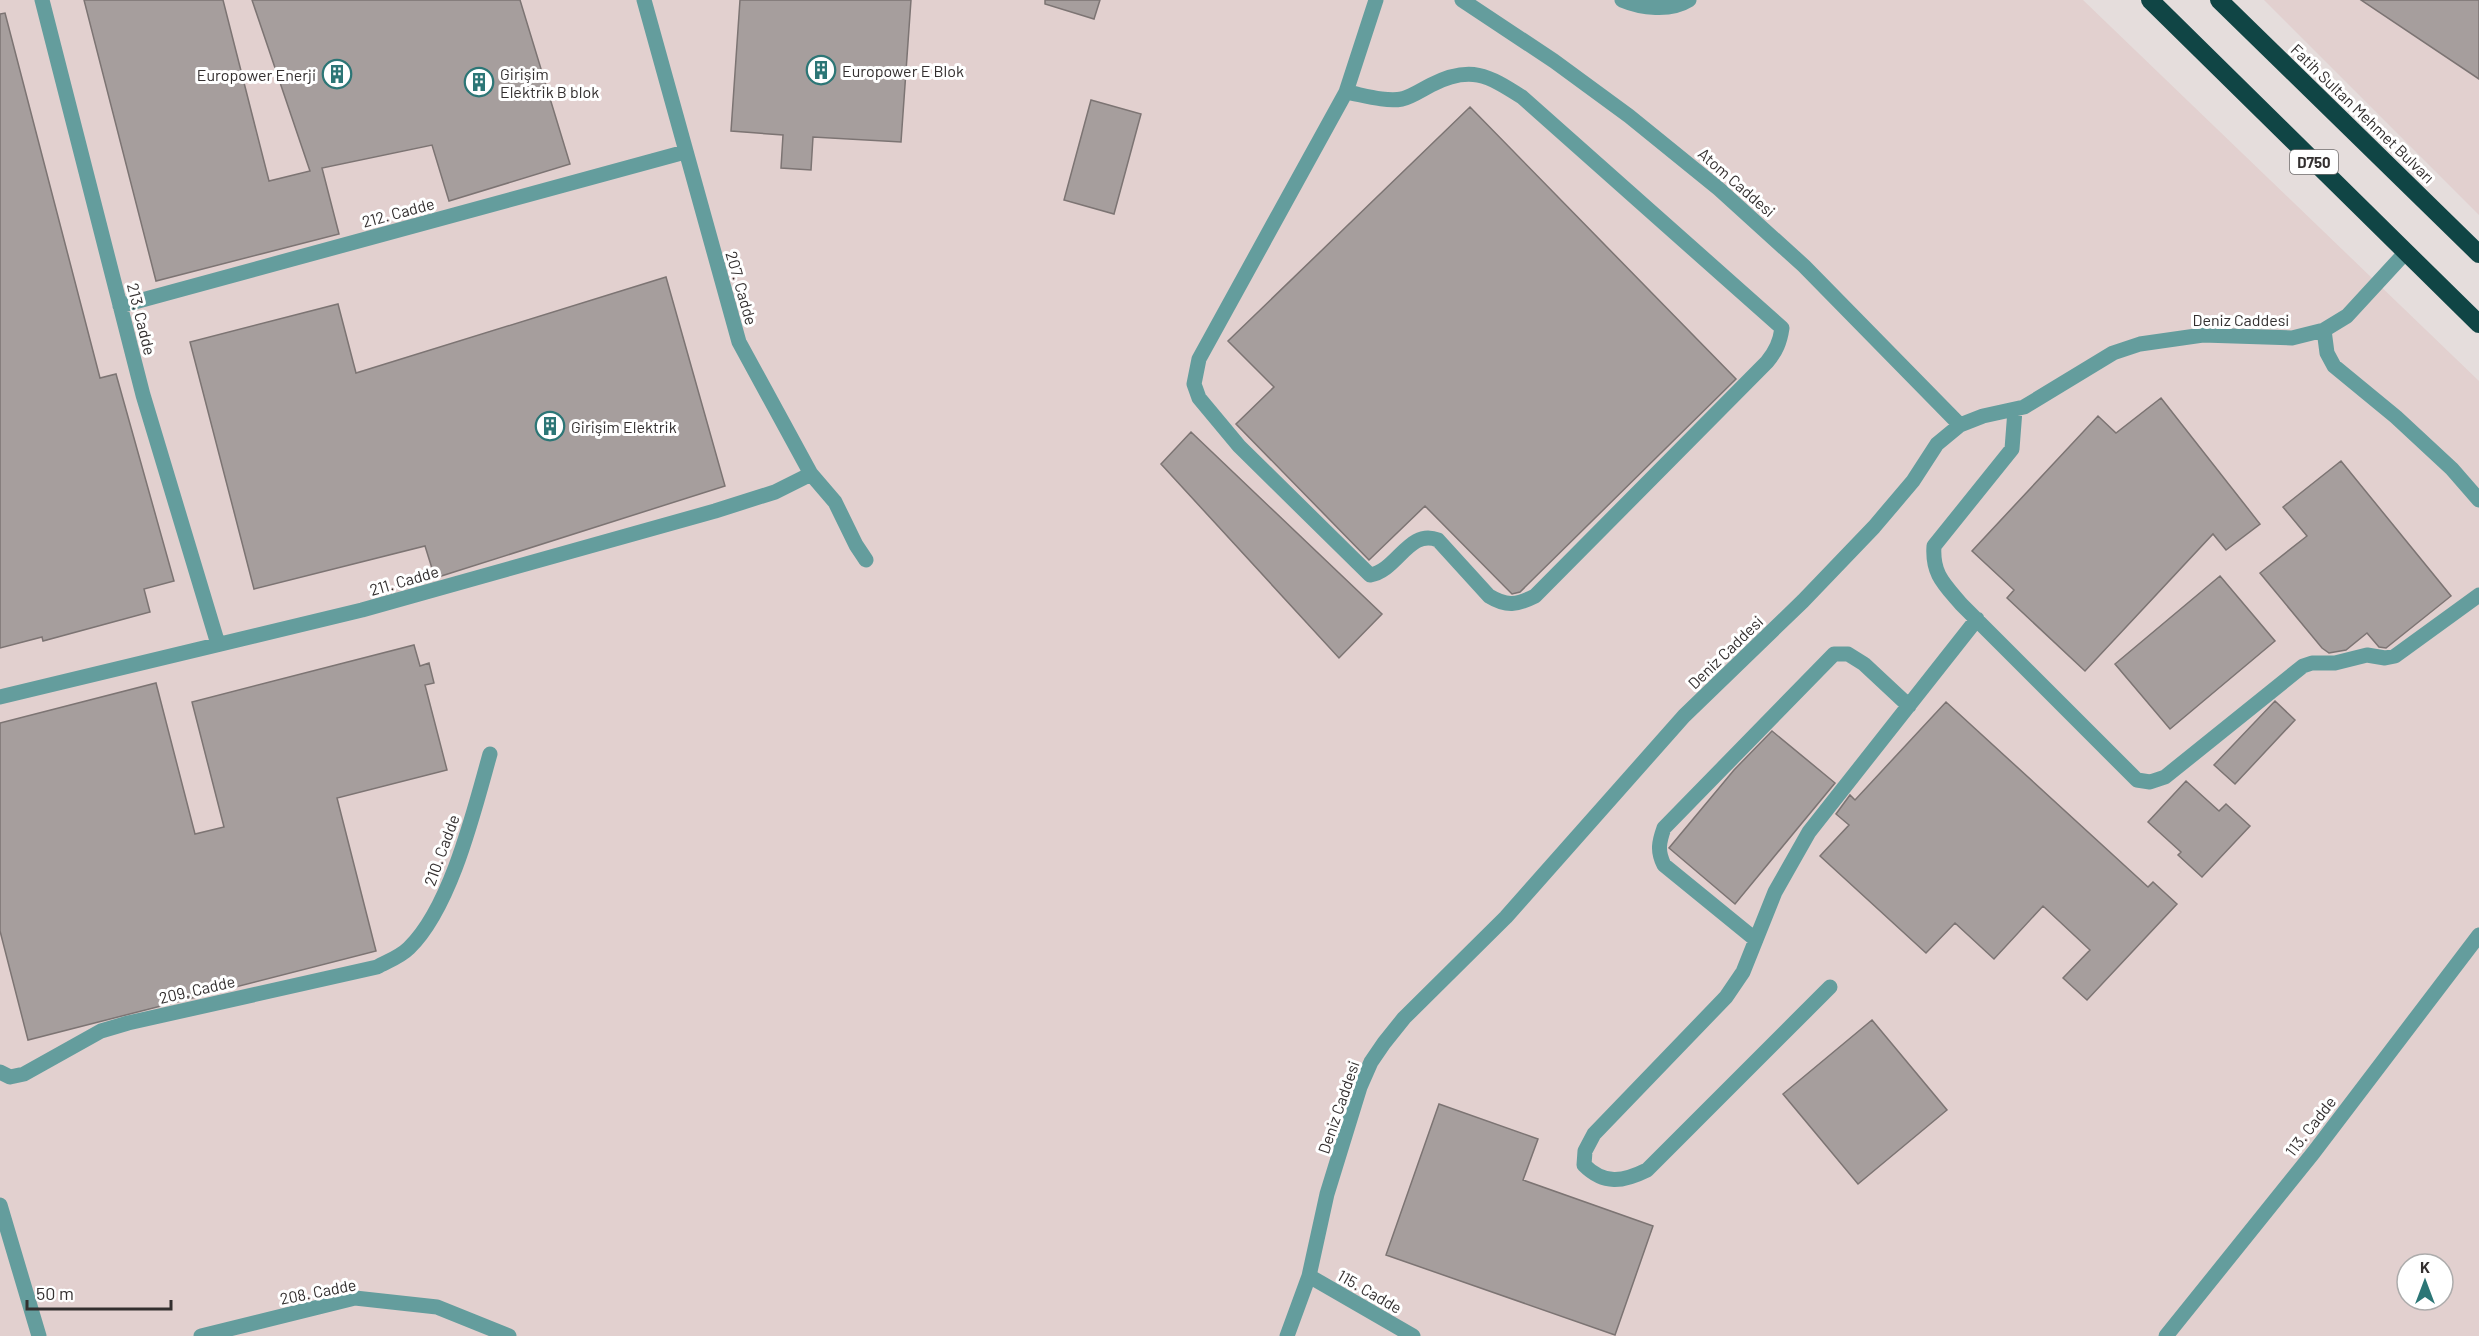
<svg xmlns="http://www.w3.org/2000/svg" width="2479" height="1336" font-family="Barlow,sans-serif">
<rect width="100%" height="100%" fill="#e5dddc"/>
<path fill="#e2d0cf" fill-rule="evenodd" d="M0 0H2083L2479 381V1336H0ZM2407 1264H2443V1300H2407Z
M2264 0H2479V215Z"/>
<path fill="#a69e9d" stroke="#7c7473" stroke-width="1.5" d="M84 0H223L269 181 310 171 252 0H520L570 164 449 201 432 145 322 168 339 234 156 281Z
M740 0H911L901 142 813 137 811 170 781 168 783 135 731 131Z
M1045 0H1100L1094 19 1045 4Z
M2361 0H2479V79Z
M5 13 100 378 116 374 174 581 144 589 150 612 43 641 42 637 0 648V14Z
M1091 100 1141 114 1114 214 1064 200Z
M1470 107 1736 379 1520 592 1512 594 1425 506 1369 560 1236 424 1274 387 1228 341Z
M666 277 725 486 435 578 425 546 254 589 190 342 338 304 356 373Z
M2161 398 2260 524 2226 550 2213 534 2085 671 2007 598 2014 590 1972 551 2098 416 2116 433Z
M1191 432 1382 614 1339 658 1161 464Z
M2341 461 2451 596 2386 648 2379 647 2367 633 2346 650 2329 653 2322 648 2260 573 2307 536 2283 507Z
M2220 576 2275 641 2170 729 2115 664Z
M414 645 420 666 429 663 434 683 425 685 447 770 337 798 376 951 28 1040 0 931V723L156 683 195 834 224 827 192 702Z
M2275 701 2295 720 2235 784 2214 765Z
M1946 702 2148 887 2153 882 2177 904 2087 1000 2063 978 2090 950 2043 906 1994 959 1955 923 1926 953 1820 856 1849 825 1836 814 1850 795 1855 800Z
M1772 731 1835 783 1735 904 1669 848 1734 770Z
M2186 781 2219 811 2226 804 2250 826 2202 877 2178 855 2181 852 2148 822Z
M1872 1020 1947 1110 1858 1184 1783 1094Z
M1439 1104 1538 1139 1523 1180 1653 1226 1615 1335 1386 1255Z"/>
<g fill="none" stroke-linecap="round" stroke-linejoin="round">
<path stroke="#649d9d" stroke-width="15" d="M42 0 143 395 218 644
M644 0 739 342 811 474 835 502 856 545 866 560
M1462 0 1554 61 1629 116 1719 189 1804 266 1960 425
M1622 0C1641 8 1670 12 1689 0
M1346 92C1363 95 1385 102 1402 99 1413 96 1421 90 1431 85 1470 65 1488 75 1522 97L1782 328C1780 342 1776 351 1767 362L1535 596C1517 605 1507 607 1489 596L1438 540C1409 528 1397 571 1370 575L1239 446 1199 398 1194 384 1199 359 1346 92 1376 0
M120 306 685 152
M2324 330 2327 353 2334 366 2396 417 2452 469 2479 500
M2015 410 2012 449 1934 546C1932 574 1944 584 1961 604L2137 780 2150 782 2165 777 2303 666 2312 663H2335L2367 655 2385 658 2395 656 2479 595
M0 697 362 610 715 511 775 492 811 474
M1756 940 1664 865C1657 851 1659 842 1664 828L1834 654H1848L1864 664 1909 706
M1830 987 1647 1170C1623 1182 1604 1185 1584 1165L1585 1151 1594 1134 1726 997 1743 972 1775 892 1809 832 1977 619
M0 1072 10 1077 24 1074 101 1031 128 1023 377 967C388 961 400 957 409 948 451 907 474 811 490 754
M0 1205 39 1336
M1309 1276 1413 1336
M201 1336 355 1298 437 1307 509 1336
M1287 1336 1309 1276 1327 1194 1360 1087 1371 1062 1384 1043 1404 1018 1506 917 1684 716 1803 601 1874 527 1913 481 1937 444 1960 425 1983 416 2024 407 2113 353 2140 344 2203 335 2292 338 2324 330 2347 316 2406 252
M2166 1336 2314 1152 2479 935"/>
<path stroke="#104545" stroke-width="18" d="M2150 0 2479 324
M2219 0 2479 254"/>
</g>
<defs>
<g id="building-ring" transform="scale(1.5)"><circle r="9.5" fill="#fff" stroke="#2c7676" stroke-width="1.5"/><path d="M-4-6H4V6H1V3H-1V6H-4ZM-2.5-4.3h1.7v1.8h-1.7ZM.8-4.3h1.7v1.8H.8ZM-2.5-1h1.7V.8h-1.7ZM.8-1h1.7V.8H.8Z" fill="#2c7676"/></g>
</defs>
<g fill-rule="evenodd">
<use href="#building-ring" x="821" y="70"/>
<use href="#building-ring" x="337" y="74"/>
<use href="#building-ring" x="479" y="82"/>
<use href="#building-ring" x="550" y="426"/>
</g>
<g text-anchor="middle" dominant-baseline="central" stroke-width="6" stroke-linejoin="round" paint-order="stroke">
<rect fill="#fff" stroke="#706d6d" stroke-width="1.5" x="2290" y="150" width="48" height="24" rx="4.5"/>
<g font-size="15" font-weight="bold" fill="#332f2f">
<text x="2314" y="162">D750</text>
</g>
<g font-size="16" fill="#332f2f" stroke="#fff" text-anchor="start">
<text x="842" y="70">Europower E Blok</text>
<text x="500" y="73">Girişim<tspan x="500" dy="18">Elektrik B blok</tspan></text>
<text x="316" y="74" text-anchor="end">Europower Enerji</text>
<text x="571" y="426">Girişim Elektrik</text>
</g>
<g font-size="16" fill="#332f2f" stroke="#fff">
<text transform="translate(2363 113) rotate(44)">Fatih Sultan Mehmet Bulvarı</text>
<text transform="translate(1737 182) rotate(41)">Atom Caddesi</text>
<text transform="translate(398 212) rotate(-15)">212. Cadde</text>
<text transform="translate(742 288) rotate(74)">207. Cadde</text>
<text transform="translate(142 319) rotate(76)">213. Cadde</text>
<text x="2241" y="319">Deniz Caddesi</text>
<text transform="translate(404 580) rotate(-16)">211. Cadde</text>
<text transform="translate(1725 652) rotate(-44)">Deniz Caddesi</text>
<text transform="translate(441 850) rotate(-70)">210. Cadde</text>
<text transform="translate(197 989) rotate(-13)">209. Cadde</text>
<text transform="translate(1338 1107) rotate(-71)">Deniz Caddesi</text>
<text transform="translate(2310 1126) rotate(-52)">113. Cadde</text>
<text transform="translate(318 1291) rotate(-11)">208. Cadde</text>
<text transform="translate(1370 1291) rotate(30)">115. Cadde</text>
</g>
</g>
<g transform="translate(2425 1282)"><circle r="28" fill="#ffffff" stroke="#adacac" stroke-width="1.5"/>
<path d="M0-4.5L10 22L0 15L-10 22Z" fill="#2c7676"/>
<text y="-9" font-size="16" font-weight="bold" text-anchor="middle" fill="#332f2f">K</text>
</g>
<path d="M27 1300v9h144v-9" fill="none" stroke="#332f2f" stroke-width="3"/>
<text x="36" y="1300" font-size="18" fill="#332f2f" stroke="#ffffff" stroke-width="4.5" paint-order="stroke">50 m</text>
</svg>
